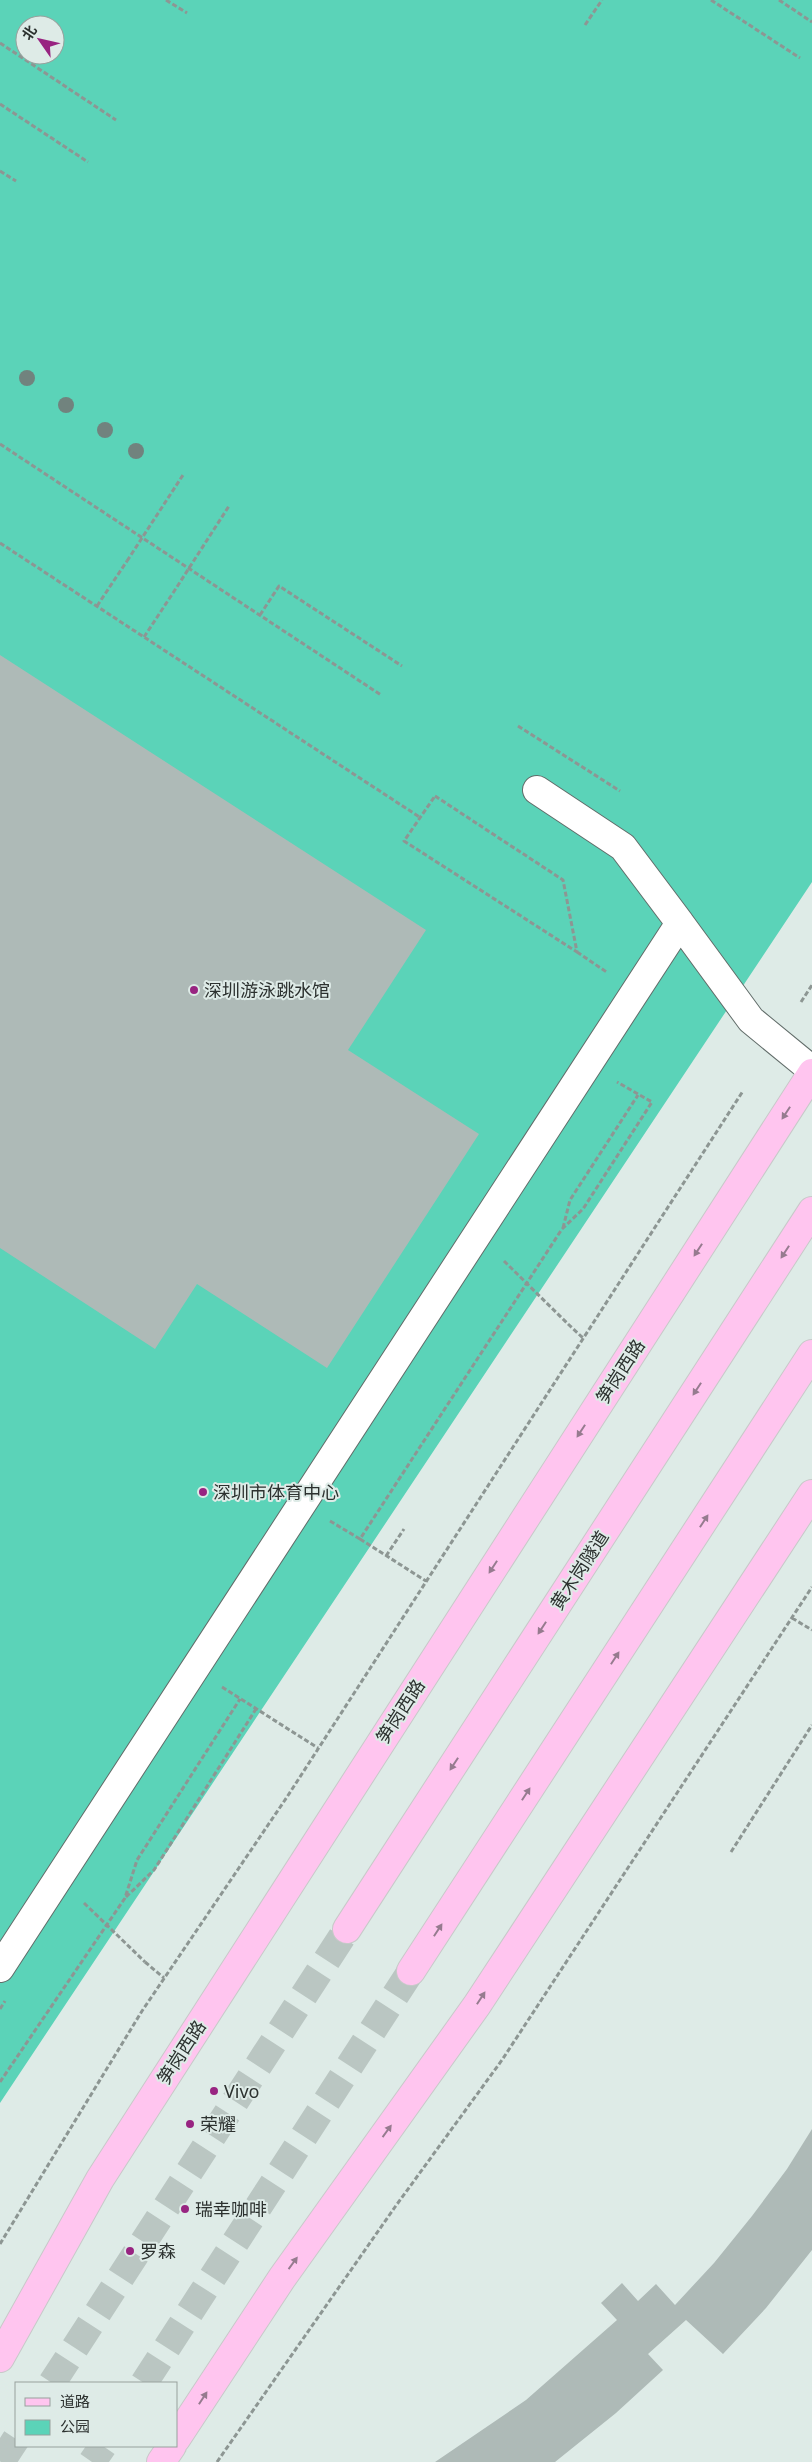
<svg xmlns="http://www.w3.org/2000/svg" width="812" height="2462" font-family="'Noto Sans','Noto Sans SC',sans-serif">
<rect width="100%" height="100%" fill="#deebe7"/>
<path fill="#5bd3b8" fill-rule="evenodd" d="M0 0H812V882L0 2103ZM25 25H55V55H25Z"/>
<path fill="#aebab7" d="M0 655 426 930 348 1050 479 1134 327 1368 197 1284 155 1349 0 1248Z
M812 2129V2250L766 2308 723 2354 686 2320 648 2354 663 2370 616 2413 555 2462H435L526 2400 617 2320 601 2303 622 2283 638 2301 656 2284 675 2305 714 2263 752 2216 787 2169Z"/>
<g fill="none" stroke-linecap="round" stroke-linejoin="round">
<path stroke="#bac6c2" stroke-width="28" stroke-dasharray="28 14" stroke-linecap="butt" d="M52 2383 347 1929
M144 2383 411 1971
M1 2462 16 2439
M92 2462 103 2446"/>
<g stroke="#616c69" stroke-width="30">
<path id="minor" d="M537 790 623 847 680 923
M0 1968 680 923 751 1020 812 1070"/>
</g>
<g stroke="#c8c9c9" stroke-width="30">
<path id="major" d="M347 1929 812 1211
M411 1971 812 1354
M0 2358 100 2179 812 1073
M176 2439 282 2278 477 2005 812 1494
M161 2462 172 2446"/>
</g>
<path stroke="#8d9693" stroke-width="3" stroke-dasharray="5 2.5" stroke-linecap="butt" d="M166 0 187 13
M711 0 800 58
M779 0 812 22
M585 25 602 0
M0 43 116 120
M0 104 88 162
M0 171 16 181
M0 444 381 695
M0 543 421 818
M97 606 127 561
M260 615 279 586 402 666
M144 637 173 593
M518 726 620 791
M435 796 563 880 577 952 404 841Z
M577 952 608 973
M801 1002 812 985
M563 1228 570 1200 638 1095
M568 1324 583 1338
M330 1521 360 1539 562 1229 583 1209 652 1102 617 1082
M360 1539 426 1581
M386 1556 404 1529
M792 1618 812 1630
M222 1687 318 1748
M731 1852 812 1725
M126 1897 154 1870 256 1709
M145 1962 164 1978
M0 2009 5 2001
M0 2082 125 1898 137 1860 240 1699
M0 2244 142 2011 287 1797 743 1091
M217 2462 395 2207 502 2060 812 1587"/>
<use href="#minor" stroke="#fff" stroke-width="28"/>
<use href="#major" stroke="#ffc5ef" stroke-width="28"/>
<path stroke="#8d9693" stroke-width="3" stroke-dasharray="5 2.5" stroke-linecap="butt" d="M127 561 183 475
M173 593 229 506
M504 1261 568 1324
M84 1903 145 1962"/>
</g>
<g fill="#71837e">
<circle cx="27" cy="378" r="8"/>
<circle cx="66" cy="405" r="8"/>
<circle cx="105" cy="430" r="8"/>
<circle cx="136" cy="451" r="8"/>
</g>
<defs><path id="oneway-solid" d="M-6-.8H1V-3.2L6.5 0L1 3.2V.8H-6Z" transform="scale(1.25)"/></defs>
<g fill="#967b8f">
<use href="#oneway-solid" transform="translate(786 1113) rotate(123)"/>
<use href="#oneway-solid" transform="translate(698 1250) rotate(123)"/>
<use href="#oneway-solid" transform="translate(785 1252) rotate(123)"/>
<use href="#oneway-solid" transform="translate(697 1389) rotate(123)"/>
<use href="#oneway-solid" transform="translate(581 1431) rotate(123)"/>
<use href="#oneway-solid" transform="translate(704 1521) rotate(-57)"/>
<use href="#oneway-solid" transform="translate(493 1567) rotate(123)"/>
<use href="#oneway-solid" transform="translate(542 1628) rotate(123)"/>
<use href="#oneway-solid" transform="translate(615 1658) rotate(-57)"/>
<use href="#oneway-solid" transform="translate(454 1764) rotate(123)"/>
<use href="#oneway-solid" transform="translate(526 1794) rotate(-57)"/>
<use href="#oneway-solid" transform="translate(438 1930) rotate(-57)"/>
<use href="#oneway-solid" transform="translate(481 1998) rotate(-57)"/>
<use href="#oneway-solid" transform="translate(387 2131) rotate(-54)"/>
<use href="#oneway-solid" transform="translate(293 2263) rotate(-54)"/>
<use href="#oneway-solid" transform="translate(203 2398) rotate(-57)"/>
</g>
<g fill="#982481" stroke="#deebe7" stroke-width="2">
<circle cx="194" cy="990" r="5"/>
<circle cx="203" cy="1492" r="5"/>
<circle cx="214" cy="2091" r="5"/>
<circle cx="190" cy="2124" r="5"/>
<circle cx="185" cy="2209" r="5"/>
<circle cx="130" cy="2251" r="5"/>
</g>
<g text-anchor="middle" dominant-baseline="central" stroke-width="4" stroke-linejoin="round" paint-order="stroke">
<g font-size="18" fill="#2c312f" stroke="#deebe7" text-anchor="start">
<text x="204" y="990">深圳游泳跳水馆</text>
<text x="213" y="1492">深圳市体育中心</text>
<text x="224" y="2091">Vivo</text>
<text x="200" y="2124">荣耀</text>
<text x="195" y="2209">瑞幸咖啡</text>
<text x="140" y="2251">罗森</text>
</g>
<g font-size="18" fill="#2c312f" stroke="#deebe7">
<text transform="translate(620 1371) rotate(-57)">笋岗西路</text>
<text transform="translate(579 1570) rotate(-57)">黄木岗隧道</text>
<text transform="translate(400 1711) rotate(-57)">笋岗西路</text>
<text transform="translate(181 2052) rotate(-57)">笋岗西路</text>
</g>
</g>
<rect x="15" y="2382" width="162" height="65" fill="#deebe7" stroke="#97a19d"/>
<rect x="25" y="2398" width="25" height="8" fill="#ffc5ef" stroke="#97a19d"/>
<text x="60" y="2407" font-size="15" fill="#2c312f">道路</text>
<rect x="25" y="2420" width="25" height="15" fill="#5bd3b8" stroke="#97a19d"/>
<text x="60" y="2432" font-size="15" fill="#2c312f">公园</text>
<g transform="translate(40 40) rotate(304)"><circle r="24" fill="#deebe7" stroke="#97a19d"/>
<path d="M0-4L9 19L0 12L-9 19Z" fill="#982481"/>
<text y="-8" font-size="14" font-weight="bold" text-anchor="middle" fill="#2c312f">北</text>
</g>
</svg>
